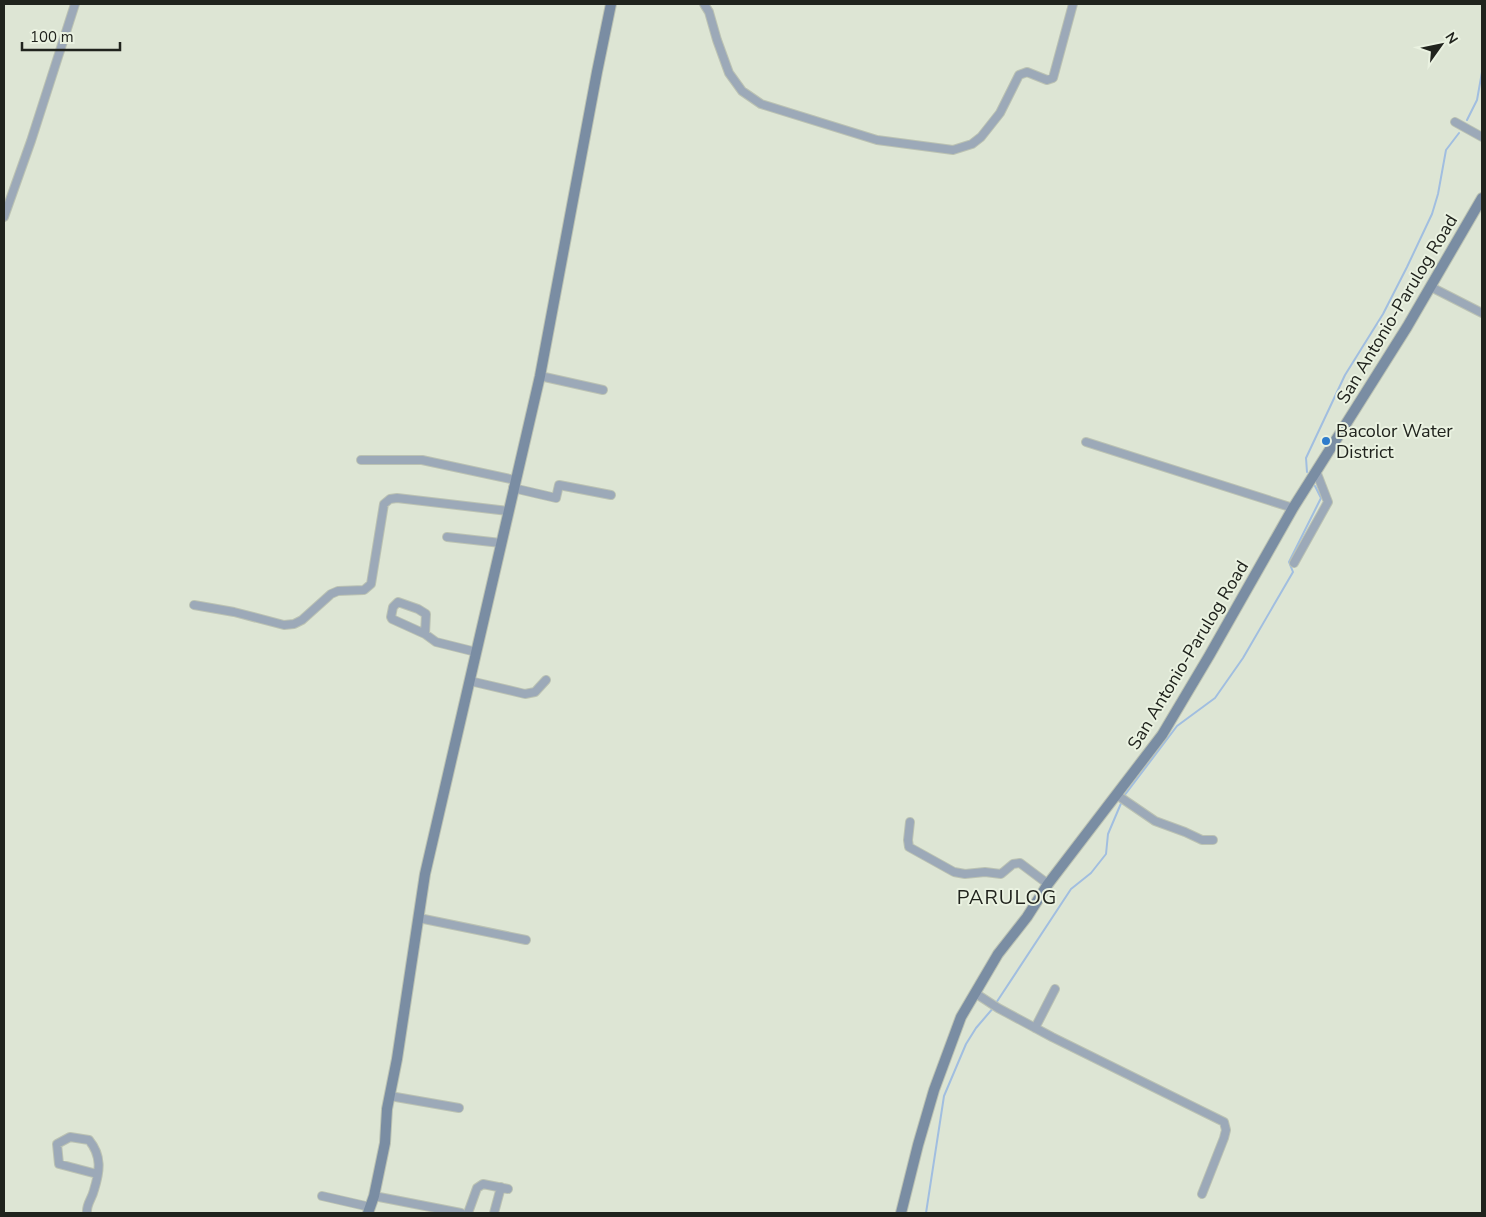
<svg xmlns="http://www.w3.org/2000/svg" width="1486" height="1217" font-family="'Nunito Sans',sans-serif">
<rect width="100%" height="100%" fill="#dde5d4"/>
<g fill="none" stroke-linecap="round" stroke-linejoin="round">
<path stroke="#a1bee0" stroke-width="2" d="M1467 120 1477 100 1482 72
M1307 472 1306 458 1345 375 1383 314 1407 267 1432 214 1438 194 1446 150 1459 133
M1124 796 1177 726 1215 698 1243 658 1293 572 1289 562 1321 498 1315 486
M996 1003 1071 889 1091 873 1106 854 1108 834 1122 801
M926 1213 944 1096 966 1044 976 1028 994 1007"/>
<g stroke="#bbc2b3" stroke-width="10">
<path id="street" d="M704 4 709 12 717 40 729 73 742 91 761 104 877 140 953 150 972 144 981 137 1000 113 1019 75 1027 72 1047 80 1053 78 1073 4
M1455 122 1482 137
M4 217 31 141 75 4
M1431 287 1482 313
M540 376 603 390
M1086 442 1293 508
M361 460H422L515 480
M513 488 556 498 559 485 611 495
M447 537 501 543
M1294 563 1328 502 1316 471
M194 605 234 612 284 625 294 624 302 620 331 594 338 591 364 590 371 584 384 504 390 499 397 498 508 511
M425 634 426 614 418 609 398 602 393 607 391 617 392 619 425 634 436 642 476 652
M470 681 525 694 535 692 546 680
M1117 795 1155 821 1185 832 1202 840H1213
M910 822 908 840 909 847 954 872 965 874 985 872 1001 874 1013 864 1020 863 1048 884
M419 918 526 940
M975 993 998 1008 1052 1037 1224 1122 1226 1130 1224 1138 1202 1194
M1035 1028 1055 989
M390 1096 459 1108
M322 1196 370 1207
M374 1196 461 1213
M87 1213C86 1204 92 1199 94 1190 100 1171 102 1156 89 1140L70 1137 57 1144 59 1164 97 1174
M468 1213 477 1188 483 1184 508 1189
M494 1213 501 1187"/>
</g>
<g stroke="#bbc2b3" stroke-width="12">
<path id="secondary" d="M368 1213 374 1196 385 1143 387 1109 397 1059 425 874 540 376 597 72 611 4
M901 1213 918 1145 934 1090 961 1017 998 954 1027 917 1048 884 1162 735 1209 656 1293 508 1407 327 1482 198"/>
</g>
<use href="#street" stroke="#9ca9b8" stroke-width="8"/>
<use href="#secondary" stroke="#7a8da3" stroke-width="10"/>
</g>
<circle fill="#2e7ccc" stroke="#eaf2e1" stroke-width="2" cx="1326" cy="441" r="5"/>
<g text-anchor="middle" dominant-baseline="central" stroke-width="4" stroke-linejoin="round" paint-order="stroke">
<g font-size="18" fill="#20231d" stroke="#eaf2e1">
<text transform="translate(1397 309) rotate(-59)">San Antonio-Parulog Road</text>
<text transform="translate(1188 655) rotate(-59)">San Antonio-Parulog Road</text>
</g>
<g font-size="18" fill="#20231d" stroke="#eaf2e1" text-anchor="start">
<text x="1336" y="431">Bacolor Water<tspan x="1336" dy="21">District</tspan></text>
</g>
<g font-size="20" letter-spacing="1" fill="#20231d" stroke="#eaf2e1">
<text x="1007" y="897">PARULOG</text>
</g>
</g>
<rect width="1486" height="1217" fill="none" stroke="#20231d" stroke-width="10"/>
<g transform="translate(1441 45) rotate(57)" stroke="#eaf2e1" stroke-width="4" paint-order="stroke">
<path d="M0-4L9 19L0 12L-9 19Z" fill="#20231d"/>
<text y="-8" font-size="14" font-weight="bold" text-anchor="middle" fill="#20231d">N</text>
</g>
<path d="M22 42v8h98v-8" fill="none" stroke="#20231d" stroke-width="2.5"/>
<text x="30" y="42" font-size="15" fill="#20231d" stroke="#eaf2e1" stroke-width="4" paint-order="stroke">100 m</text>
</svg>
